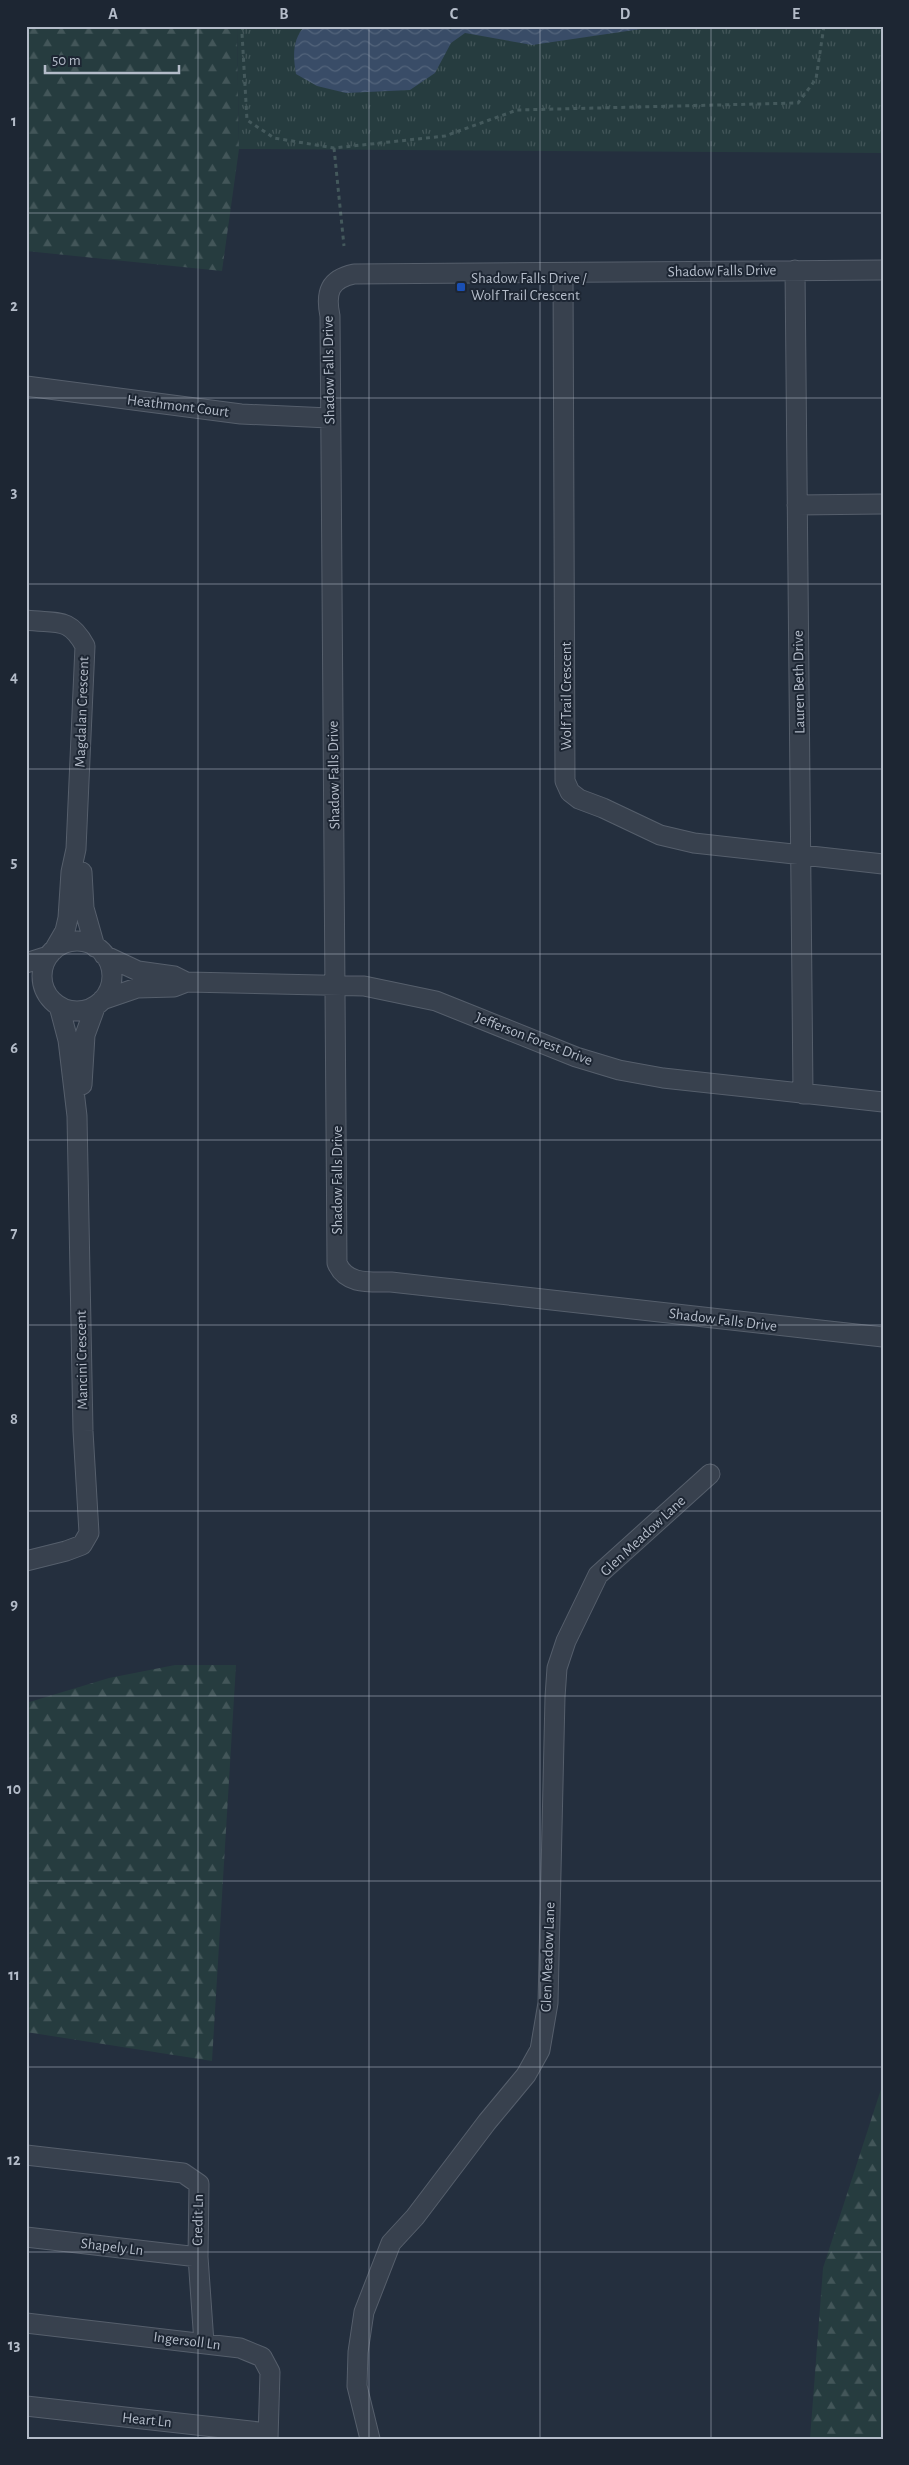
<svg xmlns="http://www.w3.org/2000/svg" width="909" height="2465" font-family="'Alegreya Sans',sans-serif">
<defs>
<pattern id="forest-firs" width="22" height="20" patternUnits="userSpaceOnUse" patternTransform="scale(1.25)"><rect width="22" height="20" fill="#263c3f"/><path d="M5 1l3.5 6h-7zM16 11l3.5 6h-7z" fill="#435659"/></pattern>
<pattern id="park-tufts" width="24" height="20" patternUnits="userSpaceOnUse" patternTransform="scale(1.25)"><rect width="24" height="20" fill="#263c3f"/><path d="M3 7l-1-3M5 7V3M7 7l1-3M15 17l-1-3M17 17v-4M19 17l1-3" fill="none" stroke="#435659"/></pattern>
<pattern id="water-waves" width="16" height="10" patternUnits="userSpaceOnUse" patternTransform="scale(1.25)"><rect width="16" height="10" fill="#394c67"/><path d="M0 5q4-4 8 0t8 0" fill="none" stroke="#53647b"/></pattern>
</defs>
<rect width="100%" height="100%" fill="#242f3e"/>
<path fill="url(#forest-firs)" d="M26 26H237L239 149 222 271 26 251Z
M175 1665H236L212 2061 26 2032V1703L109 1678Z
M883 2083V2439H810L823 2268Z"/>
<path fill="url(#park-tufts)" d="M237 26H883V153L239 149Z"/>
<path fill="url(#water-waves)" d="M305 26H443L451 30 453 26H642L641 29 532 45 465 33 451 43 435 73 410 90 346 93 317 86 296 74C293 57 292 39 305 26Z"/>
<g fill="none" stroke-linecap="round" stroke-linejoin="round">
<g stroke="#565f6c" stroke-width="21">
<path id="minor" d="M795 270 803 1094
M883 270 354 274C330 279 325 292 330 316L337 1263C346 1285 370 1282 391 1282L883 1337
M563 273 565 781 570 792 579 799 603 808 660 835 694 843 883 864
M26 386 241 414 329 418
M797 505 883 504
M26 620C56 624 69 616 85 646L76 849 71 872 68 918 65 931 54 950
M82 872 84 908 95 947
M42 976a35 35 0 1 1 70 0a35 35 0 1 1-70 0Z
M104 955 138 971 174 976 186 982
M26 963 48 956
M102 1000 137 988 174 987 187 982 364 986 436 1001 576 1057 619 1070 663 1078 883 1102
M82 1085 85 1035 96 1005
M26 1561 66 1551 82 1545 89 1533 83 1431 77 1116 68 1040 59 1006
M26 2155 183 2173 199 2184 198 2257 204 2343
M26 2237 198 2257
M26 2323 240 2348 262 2357 270 2372 268 2439
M26 2406 268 2433
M370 2439 357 2386 358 2352 364 2312 391 2243 415 2217 487 2122 526 2075 540 2050 548 2003 555 1697 557 1668 566 1641 598 1575 710 1474"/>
</g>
<path stroke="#44595c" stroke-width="3" stroke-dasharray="4 4" stroke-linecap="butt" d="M243 26 242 33 247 120 274 138 334 148 445 136 517 110 798 103 816 79 824 26
M334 148 344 246"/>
<use href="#minor" stroke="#38414e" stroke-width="19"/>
</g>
<path fill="none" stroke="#b4bcc9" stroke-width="1" stroke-opacity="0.55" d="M198 26V2439M369 26V2439M540 26V2439M711 26V2439M26 213H883M26 398H883M26 584H883M26 769H883M26 954H883M26 1140H883M26 1325H883M26 1511H883M26 1696H883M26 1881H883M26 2067H883M26 2252H883"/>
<rect fill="#1a4fb4" stroke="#1d2633" stroke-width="2" x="456" y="282" width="10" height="10" rx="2.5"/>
<g text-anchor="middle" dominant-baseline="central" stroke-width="4" stroke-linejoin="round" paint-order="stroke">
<g font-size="15" fill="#b4bcc9" stroke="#1d2633">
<text transform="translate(722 271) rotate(-1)">Shadow Falls Drive</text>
<text transform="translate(329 370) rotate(-91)">Shadow Falls Drive</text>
<text transform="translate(178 406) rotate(7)">Heathmont Court</text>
<text transform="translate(799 682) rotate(-91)">Lauren Beth Drive</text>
<text transform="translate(566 696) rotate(-90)">Wolf Trail Crescent</text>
<text transform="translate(82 712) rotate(-88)">Magdalan Crescent</text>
<text transform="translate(334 775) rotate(-91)">Shadow Falls Drive</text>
<text transform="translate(534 1039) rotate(21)">Jefferson Forest Drive</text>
<text transform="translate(337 1180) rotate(-90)">Shadow Falls Drive</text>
<text transform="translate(723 1320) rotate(7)">Shadow Falls Drive</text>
<text transform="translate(82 1360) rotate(-91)">Mancini Crescent</text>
<text transform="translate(643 1536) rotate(-43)">Glen Meadow Lane</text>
<text transform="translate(548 1957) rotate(-88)">Glen Meadow Lane</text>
<text transform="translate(198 2220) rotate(-89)">Credit Ln</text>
<text transform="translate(112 2247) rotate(7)">Shapely Ln</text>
<text transform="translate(187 2341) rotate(7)">Ingersoll Ln</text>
<text transform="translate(147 2420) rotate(6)">Heart Ln</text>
</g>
<g font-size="15" fill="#b4bcc9" stroke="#1d2633" text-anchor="start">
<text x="471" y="278">Shadow Falls Drive /<tspan x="471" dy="17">Wolf Trail Crescent</tspan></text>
</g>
</g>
<rect width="909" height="2465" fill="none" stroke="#1d2633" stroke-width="55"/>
<path d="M45 65v8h134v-8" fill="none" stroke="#b4bcc9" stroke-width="2.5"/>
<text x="52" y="65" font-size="15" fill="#b4bcc9" stroke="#1d2633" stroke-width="4" paint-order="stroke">50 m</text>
<rect x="28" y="28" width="854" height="2410" fill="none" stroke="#b4bcc9" stroke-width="2"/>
<g font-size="16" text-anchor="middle" font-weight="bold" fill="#b4bcc9">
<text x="113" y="19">A</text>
<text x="284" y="19">B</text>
<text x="454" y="19">C</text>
<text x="625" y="19">D</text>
<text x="796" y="19">E</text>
<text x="14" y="126">1</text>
<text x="14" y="311">2</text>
<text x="14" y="497">3</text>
<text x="14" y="682">4</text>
<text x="14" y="867">5</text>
<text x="14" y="1053">6</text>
<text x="14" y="1238">7</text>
<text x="14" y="1424">8</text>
<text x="14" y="1609">9</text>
<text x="14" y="1794">10</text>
<text x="14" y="1980">11</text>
<text x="14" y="2165">12</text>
<text x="14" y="2350">13</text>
</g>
</svg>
